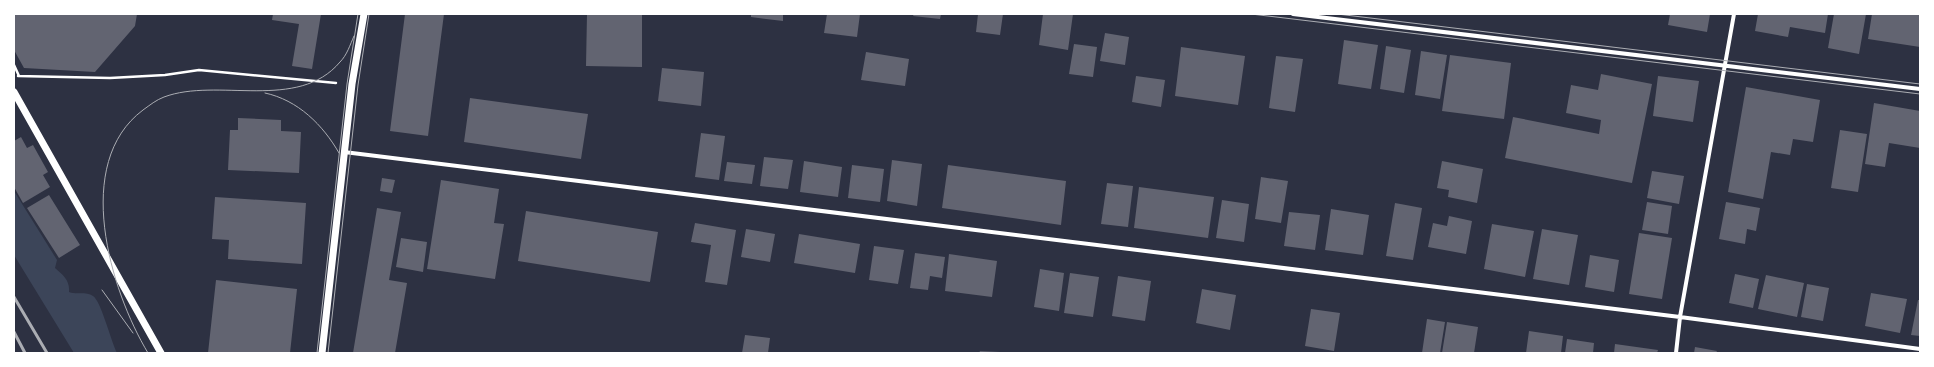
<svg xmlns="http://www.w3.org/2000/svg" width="1934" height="367" font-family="Roboto,sans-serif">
<rect width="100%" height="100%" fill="#2d3142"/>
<path fill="#3c4559" d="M14 191 57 260 55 268C63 275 70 280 69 292 76 295 86 291 93 296 101 301 111 341 117 353H74L14 255Z"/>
<path fill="#626471" d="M14 14H137L135 26 95 72 24 68 14 50Z
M273 14H321L312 69 292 66 299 24 272 20Z
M405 14H444L428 136 390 131Z
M587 14H642V67L586 66Z
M751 14H783V21L751 17Z
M827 14H860L857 37 824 33Z
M914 14H941L940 19 913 16Z
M978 14H1003L1000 35 976 32Z
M1043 14H1073L1068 50 1039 45Z
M1670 14H1710L1707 32 1668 25Z
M1758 14H1828L1825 33 1790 27 1788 37 1755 31Z
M1834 14H1866L1859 54 1828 48Z
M1872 14 1920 15V47L1868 39Z
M1105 33 1129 37 1125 65 1100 61Z
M1344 40 1378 45 1371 89 1338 84Z
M1074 44 1097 47 1093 77 1069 74Z
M1386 46 1411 50 1404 93 1380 89Z
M1181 47 1245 56 1238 105 1175 96Z
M1421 51 1447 55 1440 99 1415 95Z
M866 52 909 59 905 86 861 80Z
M1450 55 1511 63 1504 119 1442 111Z
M1276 56 1303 59 1295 112 1269 108Z
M662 68 704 72 701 106 658 101Z
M1601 74 1652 84 1632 183 1505 158 1513 117 1599 134 1601 120 1566 113 1571 85 1598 90Z
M1136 76 1165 80 1161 107 1132 102Z
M1658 76 1699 81 1693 122 1653 116Z
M1746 87 1820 100 1813 142 1793 139 1790 155 1771 152 1763 199 1728 192Z
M470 98 588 114 581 159 464 142Z
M1874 103 1920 111V148L1889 143 1885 167 1865 164Z
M238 118 281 120V131L301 132 299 173 228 170 230 130H238Z
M1840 130 1867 134 1858 192 1831 188Z
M701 133 725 136 719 180 695 177Z
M21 137 27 148 33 145 48 172 43 175 50 187 23 203 14 187V141Z
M764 157 793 160 788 189 760 186Z
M892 160 922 164 917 206 887 201Z
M804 161 842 167 838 197 800 192Z
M1442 161 1483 169 1477 203 1448 197 1449 190 1437 188Z
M727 162 755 165 752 184 724 181Z
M852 165 884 169 880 202 848 198Z
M948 165 1066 181 1061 225 942 208Z
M1652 171 1684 176 1679 204 1647 198Z
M1261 177 1288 181 1281 223 1255 219Z
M382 178 395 180 392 193 380 191Z
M441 180 499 189 494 223 504 224 495 279 427 269Z
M1107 183 1133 186 1128 227 1101 224Z
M1139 187 1214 197 1208 238 1134 228Z
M49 195 80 245 59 258 27 208Z
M215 197 306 203 302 264 228 259 229 240 212 239Z
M1222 200 1249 204 1244 242 1216 238Z
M1647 202 1672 206 1668 234 1642 230Z
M1726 202 1760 208 1756 231 1747 229 1745 244 1719 239Z
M1395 203 1422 208 1413 260 1386 256Z
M377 208 401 212 389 280 407 283 395 353H353Z
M1331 209 1369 215 1363 255 1325 250Z
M526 211 658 232 650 282 518 261Z
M1289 212 1320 215 1315 250 1284 246Z
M1449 216 1472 221 1466 254 1428 247 1433 223 1447 226Z
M695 223 736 230 727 285 705 282 711 245 691 242Z
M1492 224 1534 231 1525 277 1484 269Z
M746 229 775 234 770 262 741 257Z
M1542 229 1578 235 1569 285 1533 279Z
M1639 233 1672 238 1662 299 1629 294Z
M799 234 860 244 855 273 794 263Z
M401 238 427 242 423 272 396 267Z
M874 246 904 250 898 284 869 280Z
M915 253 945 257 942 278 930 276 928 290 910 288Z
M949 254 997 261 992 297 945 291Z
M1590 255 1619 260 1614 292 1585 287Z
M1040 269 1064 273 1059 311 1034 307Z
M1070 273 1099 277 1093 317 1064 313Z
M1735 274 1759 279 1753 308 1729 303Z
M1766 275 1804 283 1797 317 1758 309Z
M1118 276 1151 281 1145 321 1112 316Z
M216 280 297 289 290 353H208Z
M1807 284 1829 288 1823 321 1801 317Z
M1202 289 1236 295 1230 330 1196 323Z
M1871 293 1907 299 1900 333 1865 326Z
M1918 300H1920V336L1911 335Z
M1311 309 1340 313 1334 351 1305 346Z
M1427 319 1445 322 1440 353H1422Z
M1447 322 1478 327 1474 353H1442Z
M1529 331 1563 336 1561 353H1526Z
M745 335 770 338 768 353H742Z
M1567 339 1594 343 1593 353H1565Z
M1615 344 1658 350 1657 353H1614Z
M1695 347 1717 351 1716 353H1694Z
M980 351 1000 352V353H979Z"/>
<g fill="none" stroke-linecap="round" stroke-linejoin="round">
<path stroke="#fff" stroke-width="2.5" d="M14 65 19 76
M18 76 110 78 165 75 199 70 336 83"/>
<path stroke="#fff" stroke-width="4" d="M1293 14 1920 89
M344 152 1680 317 1920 349
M1676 353 1680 317 1734 14"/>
<path stroke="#fff" stroke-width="7" d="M14 92 161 353
M322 353 352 84 364 14"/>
<path stroke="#abadb3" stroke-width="1" d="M1251 14 1920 94
M1337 14 1920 84
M265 93C298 100 323 125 339 153
M102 290 133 333
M148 353C110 290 72 163 143 110 150 105 156 100 164 97 217 77 298 112 340 62 347 55 350 45 354 36
M317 353 347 84 358 14
M328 353 358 85 369 14"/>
<path stroke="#abadb3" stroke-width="3" d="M14 297 47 353
M14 332 25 353"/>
</g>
<rect width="1934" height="367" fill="none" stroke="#ffffff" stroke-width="30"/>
</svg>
